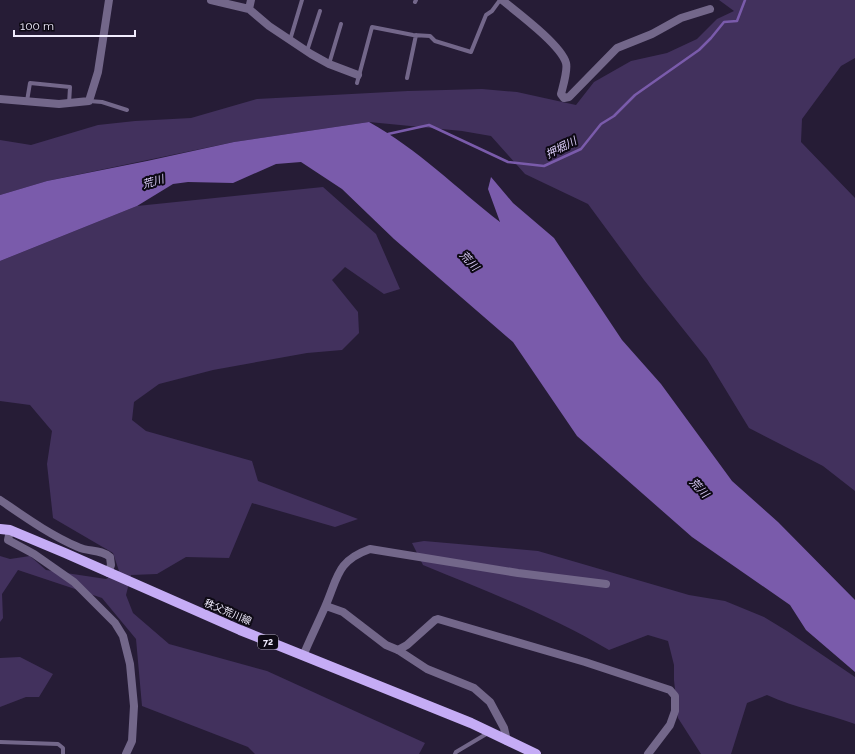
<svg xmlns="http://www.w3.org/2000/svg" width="855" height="754" font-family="Raleway,'Noto Sans JP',sans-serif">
<rect width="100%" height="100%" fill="#261c36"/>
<path fill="#42315d" d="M719 0H855V58L841 66 802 119 801 142 855 198V491L823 466 749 428 707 359 644 280 588 204 525 174 491 136 462 131 369 122 234 142 47 181 0 195V140L31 145 98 125 135 121 191 118 257 99 408 91 482 89 517 92 576 105 594 82 631 61 667 53 697 39 717 19 734 11Z
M323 187 376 234 400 289 384 294 345 267 332 280 358 312 359 333 342 350 307 353 213 370 159 384 134 402 132 420 146 431 252 461 258 481 358 519 335 527 252 503 229 558 186 557 157 574 131 575 126 595 133 613 169 644 267 671 425 743 419 754H255L248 747 142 706 136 639 102 598 18 570 2 594 3 618 0 622V556L10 559 30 556 46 570 106 579 119 571 113 553 53 518 47 464 52 431 30 405 0 401V261L137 206Z
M424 541 538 551 689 595 725 601 764 617 787 631 855 677V724C826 713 795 708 767 695L747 703 731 754H701L678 718 674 680V665L668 641 648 635 609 650C550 615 486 591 423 565L412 543Z
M20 657 53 674 39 697H26L0 707V658Z"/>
<path fill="#7a5bab" d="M369 122C418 149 457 189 500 222L488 189 491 177 513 203 554 238 622 340 661 384 732 481 778 522 855 600V672L806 630 790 605 692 537 577 436 513 342 394 239 342 189 301 162 276 164 233 183 188 182 173 184 137 206 0 261V195L47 181 147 161 234 142Z"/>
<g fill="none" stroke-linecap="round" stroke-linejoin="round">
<path stroke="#7a5bab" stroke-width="2.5" d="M388 134 429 125 508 162 544 166 581 149 601 124 614 116 635 95 699 50 711 38 724 22 737 21 745 0"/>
<path stroke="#73678a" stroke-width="4" d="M415 2 416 0
M290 40 302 0
M307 51 320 11
M329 64 341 24
M407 78 416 35
M357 83 372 27 413 35 430 36 435 41 471 52 486 15 492 11 500 0
M27 101 30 83 70 87 69 104
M89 101 102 102 127 110
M0 742 58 744 63 748V754
M455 754 456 752 488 733"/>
<path stroke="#73678a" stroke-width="8" d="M211 0 249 9 269 26 311 54 329 64 358 75
M502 0C518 13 561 45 566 63 568 70 563 86 561 94L564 98 569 97 617 48 652 34 681 18 710 9
M249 9 251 0
M0 99 59 104 89 101 98 72 109 0
M0 500C25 517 50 535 78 547 88 552 101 549 110 557L111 565 108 573
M10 530 8 540 34 554 74 582 115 623 123 636 130 664 134 706 132 741 126 754
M326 606 343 612 386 645 398 650 427 669 474 688 490 702 504 728 507 741
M398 650 407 645 435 620 438 619 585 662 670 690 675 696V711L670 725 648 754
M303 656C310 639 318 623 325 607 338 578 336 561 370 549L518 573 606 584"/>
<path stroke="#c5acf5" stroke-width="10" d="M0 529 10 530 65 553 240 630 471 723 536 754"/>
</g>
<g text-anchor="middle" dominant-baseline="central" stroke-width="4" stroke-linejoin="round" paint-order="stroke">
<rect fill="#0d0914" stroke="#ada8b8" stroke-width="1" x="258" y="635" width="20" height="14" rx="3"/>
<g font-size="9" font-weight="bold" fill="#f1ecfe">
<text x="268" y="642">72</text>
</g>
<g font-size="10" fill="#f1ecfe" stroke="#0d0914">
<text transform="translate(228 612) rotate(23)">秩父荒川線</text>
</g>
<g font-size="11" font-style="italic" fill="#daccf8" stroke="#0d0914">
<text transform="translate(561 148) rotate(-27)">押堀川</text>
<text transform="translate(153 182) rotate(-16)">荒川</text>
<text transform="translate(469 261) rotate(47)">荒川</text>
<text transform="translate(699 488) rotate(48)">荒川</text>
</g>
</g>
<path d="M14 30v6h121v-6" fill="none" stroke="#f1ecfe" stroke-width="2"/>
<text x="20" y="30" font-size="12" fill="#f1ecfe" stroke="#0d0914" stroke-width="3" paint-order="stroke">100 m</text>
</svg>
